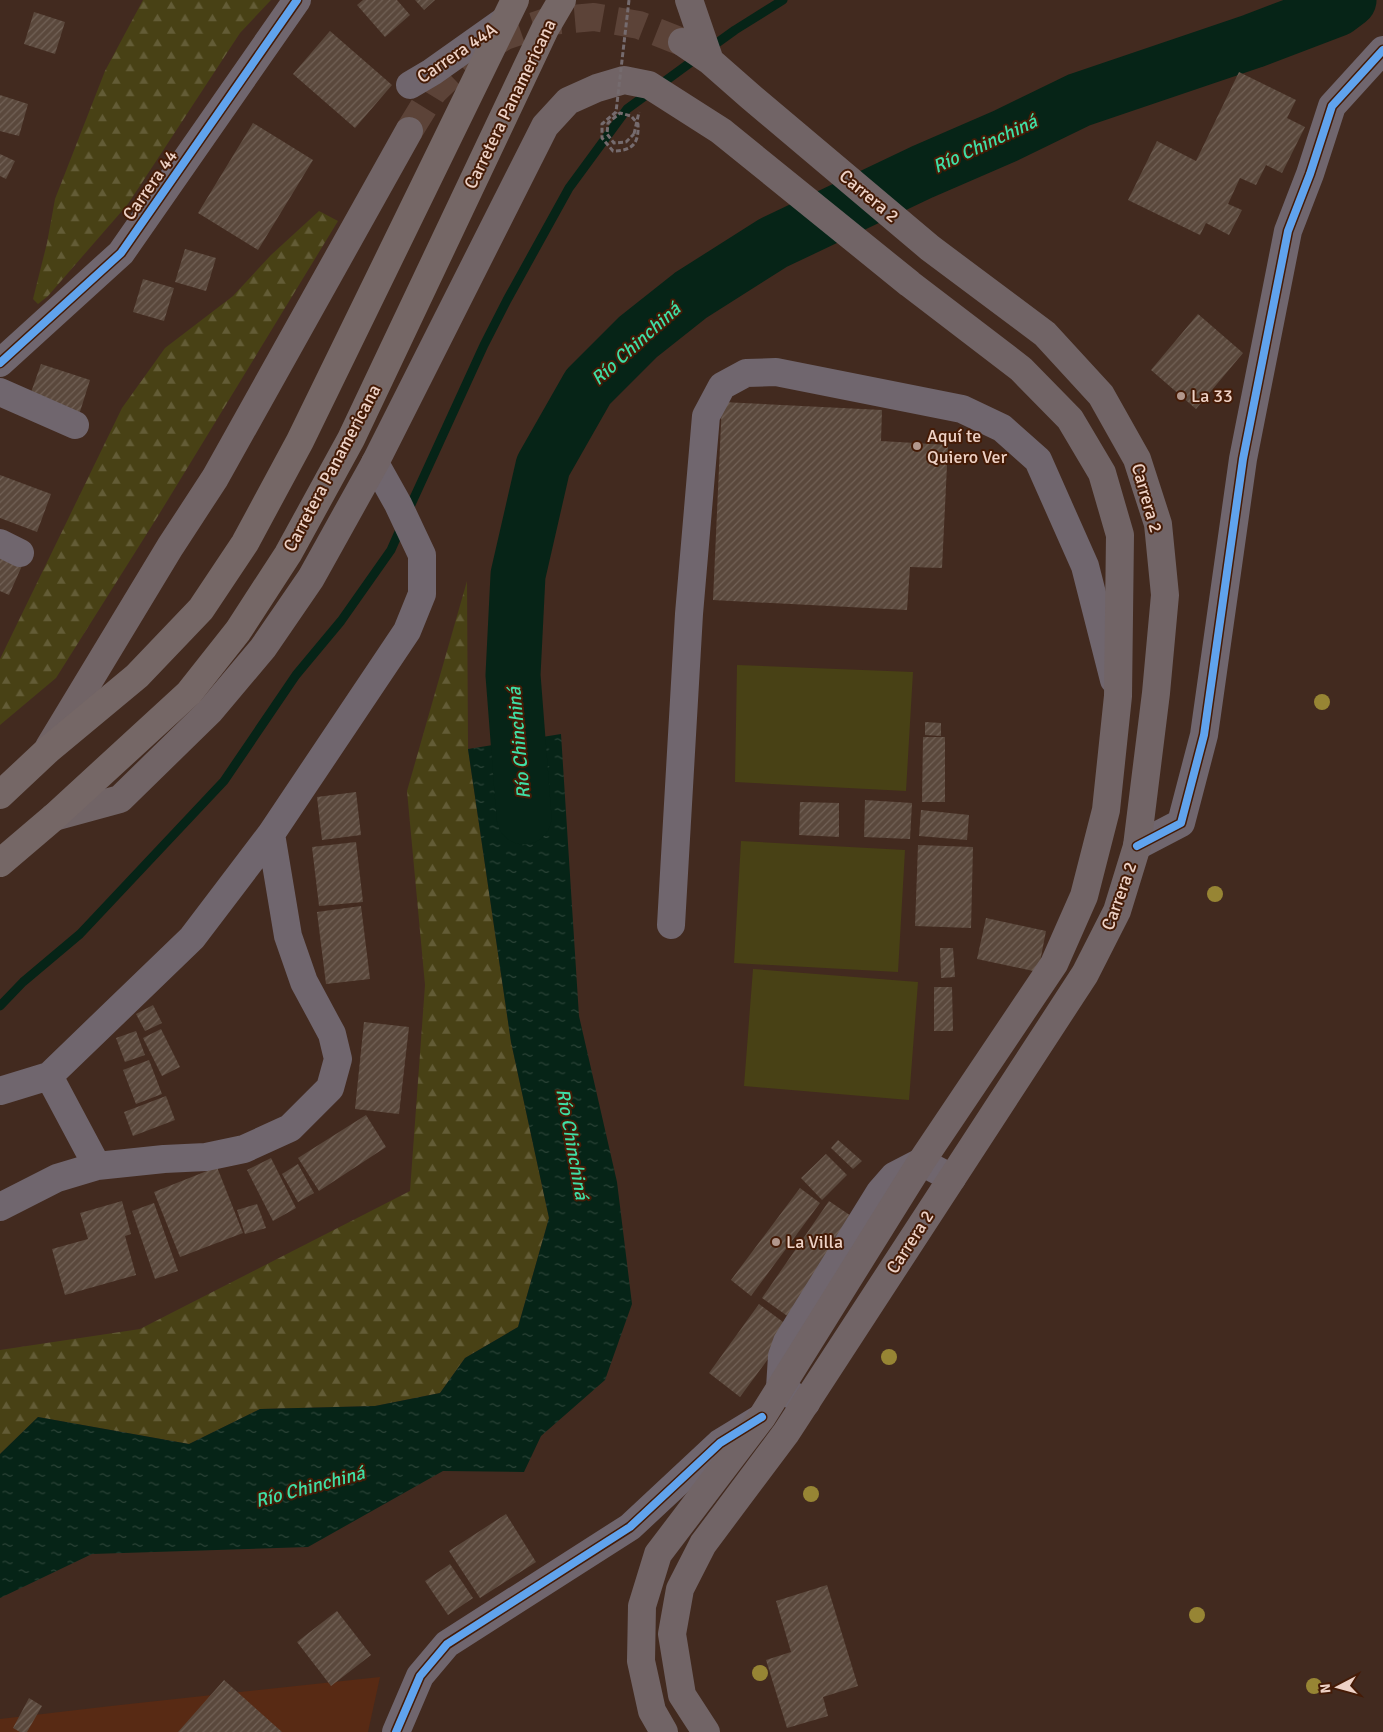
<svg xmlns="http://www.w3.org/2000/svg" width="1383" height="1732" font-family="Signika,sans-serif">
<defs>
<pattern id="forest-firs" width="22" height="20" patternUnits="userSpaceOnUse" patternTransform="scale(1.25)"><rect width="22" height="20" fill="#484115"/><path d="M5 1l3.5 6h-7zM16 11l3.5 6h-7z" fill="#635c36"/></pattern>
<pattern id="water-ripples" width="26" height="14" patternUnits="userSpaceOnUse" patternTransform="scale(1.25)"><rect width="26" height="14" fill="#062417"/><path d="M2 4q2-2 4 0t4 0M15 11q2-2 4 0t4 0" fill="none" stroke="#2b4337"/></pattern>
<pattern id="building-hatch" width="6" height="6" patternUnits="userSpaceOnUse" patternTransform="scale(1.25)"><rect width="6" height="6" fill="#5a483c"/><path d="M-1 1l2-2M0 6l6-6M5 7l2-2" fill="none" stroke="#726257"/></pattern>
</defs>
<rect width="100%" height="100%" fill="#422a1f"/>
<path fill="#582a14" d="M380 1677 368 1732H0V1719L111 1706Z"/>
<path fill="url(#forest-firs)" d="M143 0H271L240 33 128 204 48 296 38 304 33 299 47 243 55 199 105 71Z
M319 211 338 221 158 516 56 678 0 725V659L122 408 165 348 233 296 271 255Z
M467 581 468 749 511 1042 549 1218 518 1327 465 1358 440 1393 375 1406 260 1409 189 1444 38 1417 0 1454V1350L140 1329 410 1191 425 985 407 791Z"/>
<path fill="#484115" d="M737 665 913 672 906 791 735 782Z
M741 841 905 850 898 972 734 963Z
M753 969 918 982 909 1100 744 1086Z"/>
<path fill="url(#water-ripples)" d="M561 734 579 1016 617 1182 632 1304 605 1380 541 1436 524 1472 443 1471 308 1547 92 1554 0 1598V1454L38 1417 189 1444 260 1409 375 1406 440 1393 465 1358 518 1327 549 1218 511 1042 468 749Z"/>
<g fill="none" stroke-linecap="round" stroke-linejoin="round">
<path stroke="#062417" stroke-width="9" d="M710 48 735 30 783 0
M408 511 484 345 507 300 569 188 627 109 698 57
M0 1006 23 982 80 934 224 781 296 675 341 621 391 550 402 525"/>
<path stroke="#062417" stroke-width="55" d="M524 817 513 675 518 575 543 466 588 387 638 337 691 295 773 243 922 172 1005 136 1079 100 1253 41 1337 9 1349 0"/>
</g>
<path fill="url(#building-hatch)" d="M363 0H397L410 15 385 37 357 5Z
M415 0H435L424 10Z
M34 12 65 22 55 54 24 44Z
M330 31 392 85 355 128 293 74Z
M1239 72 1296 100 1287 118 1305 127 1282 173 1266 165 1256 185 1240 178 1228 204 1242 210 1229 235 1206 223 1200 235 1128 200 1157 141 1196 161Z
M0 95 28 104 19 136 0 131Z
M253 123 313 160 258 250 198 213Z
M0 154 15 161 6 179 0 176Z
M185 249 216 258 206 291 175 282Z
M143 279 174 288 164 321 133 312Z
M1198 314 1243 353 1196 409 1151 370Z
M41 364 90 380 78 418 28 401Z
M722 402 882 410 881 441 948 445 942 568 910 567 907 610 713 600Z
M0 475 51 494 37 532 0 518Z
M0 548 25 559 9 595 0 591Z
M925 722 941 723V736L925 735Z
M923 737H945V802H922Z
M356 792 361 835 322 840 317 797Z
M865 800 912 803 910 839 864 837Z
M800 802 839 803V837L799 835Z
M921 810 969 815 967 840 919 836Z
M356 842 363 902 319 906 312 847Z
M918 845 973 847 971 928 915 926Z
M361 906 370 979 326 984 317 912Z
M986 918 1046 931 1038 972 977 959Z
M940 948H953L955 977 941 978Z
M934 987H952L953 1031H934Z
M153 1005 162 1023 145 1031 136 1014Z
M364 1022 409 1027 399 1114 355 1109Z
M161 1029 180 1067 162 1076 143 1038Z
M136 1031 145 1055 125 1062 116 1038Z
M149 1060 162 1094 136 1104 123 1070Z
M166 1096 175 1120 133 1136 124 1112Z
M366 1115 386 1147 319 1191 298 1158Z
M838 1140 862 1161 853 1169 831 1148Z
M826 1154 847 1175 822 1200 801 1178Z
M271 1158 296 1208 273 1221 247 1170Z
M298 1164 314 1193 298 1202 282 1174Z
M217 1167 243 1233 180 1257 154 1192Z
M800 1188 820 1203 751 1296 731 1280Z
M122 1201 131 1234 125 1236 136 1275 65 1295 52 1249 88 1239 80 1213Z
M829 1201 860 1222 793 1320 762 1298Z
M154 1203 178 1271 155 1279 132 1211Z
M257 1204 266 1228 245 1234 237 1210Z
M759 1304 791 1328 740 1397 709 1373Z
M506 1514 536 1562 480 1598 449 1551Z
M450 1564 473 1598 448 1615 425 1581Z
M827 1585 858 1686 823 1697 828 1716 787 1728 766 1660 791 1652 776 1601Z
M337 1611 371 1655 331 1686 297 1642Z
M224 1680 282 1732H178Z
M29 1698 42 1706 27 1732H20L13 1728Z"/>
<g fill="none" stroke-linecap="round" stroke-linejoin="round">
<path stroke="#5c4338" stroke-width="28" stroke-dasharray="28 14" stroke-linecap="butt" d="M409 131 433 92 466 60 505 36 549 21 594 17 639 25 682 42"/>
<path stroke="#756b6e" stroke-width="3" stroke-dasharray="5 2.5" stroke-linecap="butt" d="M634 134 639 112"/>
<path stroke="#70666e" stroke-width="28" d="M410 85 432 72 504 21
M0 363 121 253 297 0
M0 392 75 425
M0 543 20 553
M1137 846 1181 823 1204 735 1243 459 1288 231 1310 174 1332 106 1383 50
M671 925 689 614 706 416 722 386 746 373 776 372 962 409 1002 428 1038 460 1085 566 1114 680
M49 1076 97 1166
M0 1091 49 1076 192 938 271 834
M0 1207 57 1178 97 1166 164 1159 206 1157 244 1149 290 1128 330 1088 338 1059 332 1034 304 982 288 936 271 834 407 631 422 594V555L398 504 375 463
M806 1403 780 1388 782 1356 787 1342 880 1192 894 1176 921 1162 952 1178
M396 1732 420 1676 447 1644 630 1527 720 1443 761 1418"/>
<path stroke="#716466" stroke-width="28" d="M689 0 710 61
M682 42 710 61 751 97 930 248 1045 334 1101 395 1137 459 1158 524 1165 595 1156 693 1137 846 1117 911 1085 974 786 1433 703 1544 680 1589 672 1634 682 1695 706 1732
M49 747 170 547 215 478 409 131
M54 817 120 799 210 711 263 648 311 578 375 463 545 126 568 101 597 88 624 80 649 85 721 131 910 284 1021 369 1070 419 1102 473 1120 535 1118 696 1106 810 1084 896 1054 964 921 1162 762 1417 658 1554 642 1606 641 1661 652 1711 664 1732"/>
<path stroke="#756766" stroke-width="28" d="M0 795 48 750 137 676 201 609 245 543 300 441 515 0
M0 863 54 817 189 693 238 631 288 554 351 439 545 29 562 0"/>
<path stroke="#756b6e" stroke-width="3" stroke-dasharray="5 2.5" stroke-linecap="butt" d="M629 0 616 112 602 124V138L613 151C633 151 639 143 638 124L631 116 620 113 608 123 607 134 614 143 626 142 634 134"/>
<g stroke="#451b06" stroke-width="11">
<path id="cycleway" d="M0 363 121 253 297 0
M1137 846 1181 823 1204 735 1243 459 1288 231 1310 174 1332 106 1383 50
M396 1732 420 1676 447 1644 630 1527 720 1443 762 1417"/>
</g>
<use href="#cycleway" stroke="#60a3ed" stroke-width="8"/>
</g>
<g fill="#978534">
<circle cx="1322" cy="702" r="8"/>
<circle cx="1215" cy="894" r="8"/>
<circle cx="889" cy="1357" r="8"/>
<circle cx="811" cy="1494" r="8"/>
<circle cx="1197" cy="1615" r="8"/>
<circle cx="760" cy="1673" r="8"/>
<circle cx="1314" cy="1686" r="8"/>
</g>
<g fill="#b2978c" stroke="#451b06" stroke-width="2">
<circle cx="1181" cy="396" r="5"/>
<circle cx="917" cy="446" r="5"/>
<circle cx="776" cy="1242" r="5"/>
</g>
<g text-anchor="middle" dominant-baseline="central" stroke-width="4" stroke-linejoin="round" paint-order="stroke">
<g font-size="18" fill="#eed2c6" stroke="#451b06">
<text transform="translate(457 53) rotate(-34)">Carrera 44A</text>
<text transform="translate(510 104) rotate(-64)">Carretera Panamericana</text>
<text transform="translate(150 185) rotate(-55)">Carrera 44</text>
<text transform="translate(869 196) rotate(40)">Carrera 2</text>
<text transform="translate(332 468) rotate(-62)">Carretera Panamericana</text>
<text transform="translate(1147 498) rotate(74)">Carrera 2</text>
<text transform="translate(1119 896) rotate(-70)">Carrera 2</text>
<text transform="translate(910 1242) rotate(-57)">Carrera 2</text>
</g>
<g font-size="18" fill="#eed2c6" stroke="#451b06" text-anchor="start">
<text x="1191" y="396">La 33</text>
<text x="927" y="436">Aquí te<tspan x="927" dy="21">Quiero Ver</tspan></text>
<text x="786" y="1242">La Villa</text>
</g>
<g font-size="19" font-style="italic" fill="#3fdfa6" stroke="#451b06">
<text transform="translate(985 144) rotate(-25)">Río Chinchiná</text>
<text transform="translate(636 344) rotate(-42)">Río Chinchiná</text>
<text transform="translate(519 743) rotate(-95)">Río Chinchiná</text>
<text transform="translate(572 1144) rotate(80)">Río Chinchiná</text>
<text transform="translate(310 1487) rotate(-15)">Río Chinchiná</text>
</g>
</g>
<g transform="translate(1338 1687) rotate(264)" stroke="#451b06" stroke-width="4" paint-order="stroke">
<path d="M0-4L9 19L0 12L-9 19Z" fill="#eed2c6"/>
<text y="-8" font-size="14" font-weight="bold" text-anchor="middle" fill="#eed2c6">N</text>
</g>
</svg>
